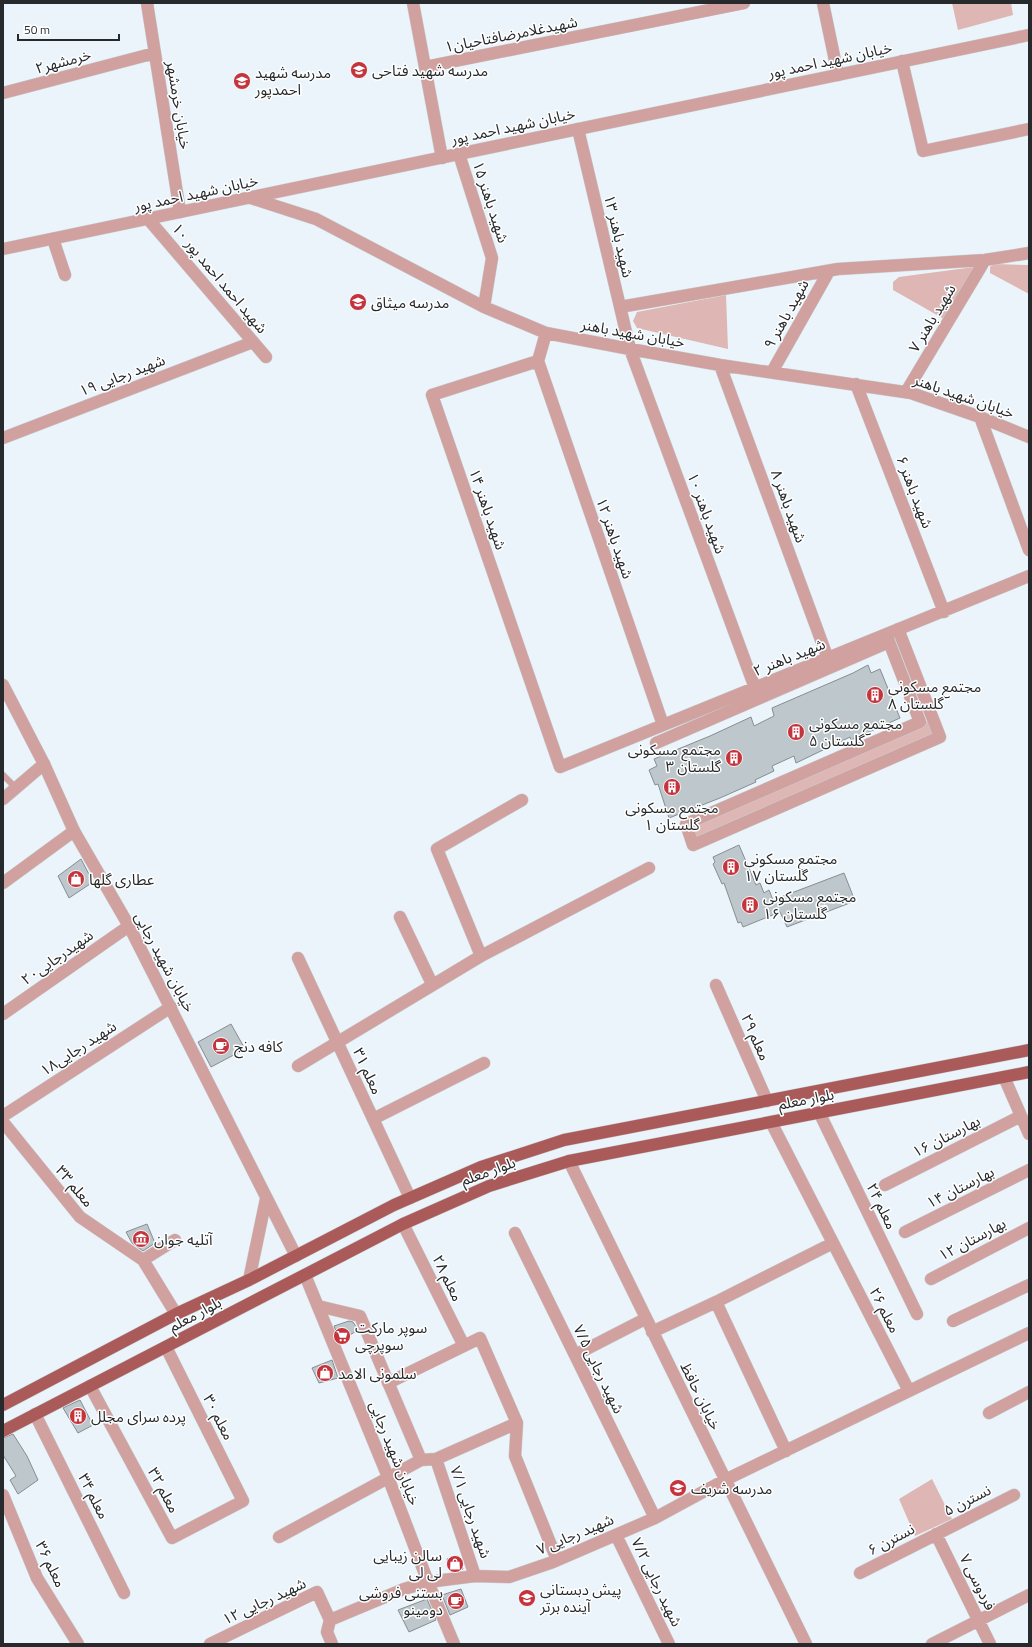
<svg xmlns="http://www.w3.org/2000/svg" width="1032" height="1647" font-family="'Titillium Web','Noto Sans Arabic',sans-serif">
<rect width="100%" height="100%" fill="#ebf4fa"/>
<path fill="#deb6b3" d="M952 3H1011L1013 15 958 30Z
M994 264 1029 265V294L990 273V267Z
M974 267 944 319 893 290V282L899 277Z
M726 295 728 349 637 328 633 321 637 312Z
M932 719 938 737 694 842 688 825Z
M932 1479 952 1519 915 1536 899 1499Z"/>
<path fill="#bec7cc" stroke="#868e93" d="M868 665 871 673 880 669 900 718 851 740 850 737 796 763 794 756 772 766 774 771 755 780 756 782 720 798 669 818 658 784 655 785 649 770 657 766 654 759 710 736 751 717 754 726 774 716 772 708 853 673Z
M739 845 756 885 760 883 764 893 769 890 773 900 844 873 855 901 787 927 780 912 743 927 741 922 738 923 724 883 722 884 713 864 715 862 713 857Z
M81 859 93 882 69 898 58 876Z
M231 1024 245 1049 211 1067 198 1042Z
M147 1224 155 1243 143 1251 132 1243 126 1232Z
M349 1321 353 1322 358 1330 340 1341 334 1326Z
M332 1360 338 1378 319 1383 312 1368Z
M80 1400 93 1425 78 1433 63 1408Z
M13 1434 27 1456 38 1480 18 1494 10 1480 16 1476 3 1455V1438Z
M458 1556 463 1569 452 1570 447 1559Z
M461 1589 468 1607 450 1615 442 1595Z
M427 1599 436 1620 409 1632 398 1610Z"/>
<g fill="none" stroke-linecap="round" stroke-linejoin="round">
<g stroke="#c8d0d5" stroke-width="7">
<path id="service" d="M3 775 16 788"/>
</g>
<g stroke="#c8d0d5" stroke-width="13">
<path id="minor" d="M147 3 180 212
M413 3 442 158
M823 3 838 75
M902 61 923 151 1029 129
M425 67 744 3
M3 93 155 53
M578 129 630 349 755 688
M459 154 492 258 484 307
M251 198 316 219 484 307 546 333 630 349 720 365 911 393 980 417 1029 437
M149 220 266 357
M53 239 65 275
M620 307 838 269 985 260 1029 253
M546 333 538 361 432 395 560 767 1029 576
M538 361 663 725
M720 365 828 659
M772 372 829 271
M856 384 944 612
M906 392 985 260
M980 417 1029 550
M3 438 253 342
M886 634 920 722 686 824 693 845 940 737 898 629
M656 743 889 642
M3 799 44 764
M3 883 74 831
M400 917 432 984
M481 956 437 849 522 800
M298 958 410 1198
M716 985 767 1101
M3 1014 129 926
M298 1066 481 956 649 868
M1004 1077 1029 1134
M819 1112 917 1314
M3 1116 171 1007
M373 1119 484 1063
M3 1122 80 1217 143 1260 176 1314
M771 1122 909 1391
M569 1161 806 1644
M885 1185 1021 1116
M403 1224 464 1346
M905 1232 1029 1170
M515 1233 655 1518
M143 1260 175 1240
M931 1279 1029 1228
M716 1302 833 1243
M318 1306 360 1316 421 1460
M953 1321 1029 1285
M652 1332 716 1302 786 1451
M575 1355 645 1319
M388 1383 480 1338 517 1423 515 1456 557 1560
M90 1386 172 1538 243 1501 166 1347
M989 1413 1029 1392
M35 1414 124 1593
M436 1459 475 1576
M3 1495 37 1578 78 1644
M936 1534 990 1644
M616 1535 669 1644
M279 1537 421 1460 436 1459 517 1423
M860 1573 1014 1495
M330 1620 327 1632 332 1644
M210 1644 317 1592 330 1620 404 1589 428 1582 475 1576 509 1577 553 1562 655 1518 725 1480 1029 1333
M932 1644 1029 1595"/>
</g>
<g stroke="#c8d0d5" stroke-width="13">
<path id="tertiary" d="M3 249 1029 35
M3 685 44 764 74 831 129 926 296 1256
M305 1275 388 1477 428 1582 454 1644
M249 1280 266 1199"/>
</g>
<g stroke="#c8d0d5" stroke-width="13">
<path id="primary" d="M3 1405 176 1314 249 1280 394 1205 481 1167 564 1140 1029 1050
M3 1431 403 1224 489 1186 569 1161 1029 1072"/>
</g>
<use href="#service" stroke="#d0a19e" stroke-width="6"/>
<use href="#minor" stroke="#d0a19e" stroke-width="12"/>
<use href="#tertiary" stroke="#d0a19e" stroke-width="12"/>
<use href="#primary" stroke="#aa5b59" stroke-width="12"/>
</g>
<defs>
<g id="school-disc" transform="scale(0.9)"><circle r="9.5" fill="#c3343c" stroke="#fff"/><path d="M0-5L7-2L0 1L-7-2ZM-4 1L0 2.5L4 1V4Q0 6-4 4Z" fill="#fff"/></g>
<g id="building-disc" transform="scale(0.9)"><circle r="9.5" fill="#c3343c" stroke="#fff"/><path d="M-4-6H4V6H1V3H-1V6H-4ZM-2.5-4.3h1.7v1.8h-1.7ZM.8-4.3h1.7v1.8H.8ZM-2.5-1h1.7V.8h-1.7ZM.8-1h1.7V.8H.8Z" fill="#fff"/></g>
<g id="shop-disc" transform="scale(0.9)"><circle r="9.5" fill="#c3343c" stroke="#fff"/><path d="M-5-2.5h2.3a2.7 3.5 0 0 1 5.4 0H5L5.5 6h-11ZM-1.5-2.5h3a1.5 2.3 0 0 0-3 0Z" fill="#fff"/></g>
<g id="cafe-disc" transform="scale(0.9)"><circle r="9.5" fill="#c3343c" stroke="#fff"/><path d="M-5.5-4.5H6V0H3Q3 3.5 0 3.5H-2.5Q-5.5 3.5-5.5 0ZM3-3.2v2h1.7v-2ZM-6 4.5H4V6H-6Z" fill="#fff"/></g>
<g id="museum-disc" transform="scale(0.9)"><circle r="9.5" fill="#c3343c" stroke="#fff"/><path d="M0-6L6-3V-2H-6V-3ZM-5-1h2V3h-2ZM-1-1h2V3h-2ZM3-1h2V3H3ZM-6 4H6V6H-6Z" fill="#fff"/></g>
<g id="supermarket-disc" transform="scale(0.9)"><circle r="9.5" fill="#c3343c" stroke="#fff"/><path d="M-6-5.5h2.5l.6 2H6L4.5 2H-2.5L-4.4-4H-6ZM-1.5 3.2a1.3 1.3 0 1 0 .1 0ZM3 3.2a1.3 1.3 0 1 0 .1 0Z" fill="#fff"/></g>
</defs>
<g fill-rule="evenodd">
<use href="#school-disc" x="359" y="70"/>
<use href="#school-disc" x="242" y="81"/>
<use href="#school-disc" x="358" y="302"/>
<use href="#building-disc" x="875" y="695"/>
<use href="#building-disc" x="796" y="732"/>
<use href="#building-disc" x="734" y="758"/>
<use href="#building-disc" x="672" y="787"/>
<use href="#building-disc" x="731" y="867"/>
<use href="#shop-disc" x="76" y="879"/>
<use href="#building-disc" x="750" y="905"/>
<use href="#cafe-disc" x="221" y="1046"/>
<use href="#museum-disc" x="141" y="1239"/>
<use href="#supermarket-disc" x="342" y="1336"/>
<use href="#shop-disc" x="325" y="1373"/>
<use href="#building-disc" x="78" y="1416"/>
<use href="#school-disc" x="678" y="1488"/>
<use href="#shop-disc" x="455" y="1564"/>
<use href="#school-disc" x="527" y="1598"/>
<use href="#cafe-disc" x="456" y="1601"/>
</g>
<g text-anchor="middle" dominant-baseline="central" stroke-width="3" stroke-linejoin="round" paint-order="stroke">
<g font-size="15" fill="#272a2c" stroke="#fff">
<text transform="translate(511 34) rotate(-11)">شهیدغلامرضافتاحیان۱</text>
<text transform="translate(830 60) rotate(-12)">خیابان شهید احمد پور</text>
<text transform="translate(63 61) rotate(-15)">خرمشهر۲</text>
<text transform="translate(179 105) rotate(81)">خیابان خرمشهر</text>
<text transform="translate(513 126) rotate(-12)">خیابان شهید احمد پور</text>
<text transform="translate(196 193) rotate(-12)">خیابان شهید احمد پور</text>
<text transform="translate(491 202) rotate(72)">شهید باهنر ۱۵</text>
<text transform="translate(619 236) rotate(77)">شهید باهنر ۱۳</text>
<text transform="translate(220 278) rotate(50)">شهید احمد احمد پور ۱۰</text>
<text transform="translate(786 314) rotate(-61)">شهید باهنر ۹</text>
<text transform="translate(932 318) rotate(-59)">شهید باهنر ۷</text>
<text transform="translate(633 333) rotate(10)">خیابان شهید باهنر</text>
<text transform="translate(122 375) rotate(-21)">شهید رجایی ۱۹</text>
<text transform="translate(964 396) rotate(19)">خیابان شهید باهنر</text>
<text transform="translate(915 492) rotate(69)">شهید باهنر ۶</text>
<text transform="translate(789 506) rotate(70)">شهید باهنر ۸</text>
<text transform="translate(488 509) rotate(71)">شهید باهنر ۱۴</text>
<text transform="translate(707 513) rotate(70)">شهید باهنر ۱۰</text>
<text transform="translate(615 538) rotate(71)">شهید باهنر ۱۲</text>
<text transform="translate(789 657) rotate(-22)">شهید باهنر ۲</text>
<text transform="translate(57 957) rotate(-35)">شهیدرجایی۲۰</text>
<text transform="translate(165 962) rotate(62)">خیابان شهید رجایی</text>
<text transform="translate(756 1037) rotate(66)">معلم ۲۹</text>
<text transform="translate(78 1048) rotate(-33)">شهید رجایی۱۸</text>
<text transform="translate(368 1071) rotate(65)">معلم ۳۱</text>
<text transform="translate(806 1099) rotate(-11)">بلوار معلم</text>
<text transform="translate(946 1136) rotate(-27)">بهارستان ۱۶</text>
<text transform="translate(488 1171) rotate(-20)">بلوار معلم</text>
<text transform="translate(75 1186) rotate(50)">معلم ۳۳</text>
<text transform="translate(960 1187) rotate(-27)">بهارستان ۱۴</text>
<text transform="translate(882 1206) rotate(64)">معلم ۲۴</text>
<text transform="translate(972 1239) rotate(-28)">بهارستان ۱۲</text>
<text transform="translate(448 1278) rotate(64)">معلم ۲۸</text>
<text transform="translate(885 1310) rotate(63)">معلم ۲۶</text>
<text transform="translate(195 1314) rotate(-28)">بلوار معلم</text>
<text transform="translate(599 1369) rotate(64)">شهید رجایی ۷/۵</text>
<text transform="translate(701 1396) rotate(64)">خیابان حافظ</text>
<text transform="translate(219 1417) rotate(63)">معلم ۳۰</text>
<text transform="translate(395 1453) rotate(68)">خیابان شهید رجایی</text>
<text transform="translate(164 1490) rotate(62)">معلم ۳۲</text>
<text transform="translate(94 1496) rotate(63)">معلم ۳۴</text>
<text transform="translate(967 1500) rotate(-27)">نسترن ۵</text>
<text transform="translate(471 1512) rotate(71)">شهید رجایی ۷/۱</text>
<text transform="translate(575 1534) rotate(-23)">شهید رجایی ۷</text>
<text transform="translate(891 1539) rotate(-28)">نسترن ۶</text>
<text transform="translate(51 1564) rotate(64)">معلم ۳۶</text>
<text transform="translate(657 1582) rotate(64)">شهید رجایی ۷/۲</text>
<text transform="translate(978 1582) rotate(63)">فردوسی ۷</text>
<text transform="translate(264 1601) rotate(-25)">شهید رجایی ۱۲</text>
</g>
<g font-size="15" fill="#272a2c" stroke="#fff" text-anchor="start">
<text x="372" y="70">مدرسه شهید فتاحی</text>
<text x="255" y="72">مدرسه شهید<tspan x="255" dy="17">احمدپور</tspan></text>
<text x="371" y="302">مدرسه میثاق</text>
<text x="888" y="686">مجتمع مسکونی<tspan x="888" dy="17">گلستان ۸</tspan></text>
<text x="809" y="723">مجتمع مسکونی<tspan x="809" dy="17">گلستان ۵</tspan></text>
<text x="721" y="749" text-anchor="end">مجتمع مسکونی<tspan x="721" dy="17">گلستان ۳</tspan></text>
<text x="672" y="807" text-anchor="middle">مجتمع مسکونی<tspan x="672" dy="17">گلستان ۱</tspan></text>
<text x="744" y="858">مجتمع مسکونی<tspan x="744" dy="17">گلستان ۱۷</tspan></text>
<text x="89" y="879">عطاری گلها</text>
<text x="763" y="896">مجتمع مسکونی<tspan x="763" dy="17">گلستان ۱۶</tspan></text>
<text x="234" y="1046">کافه دنج</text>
<text x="154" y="1239">آتلیه جوان</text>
<text x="355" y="1327">سوپر مارکت<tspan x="355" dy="17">سوپرچی</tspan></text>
<text x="338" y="1373">سلمونی الامد</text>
<text x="91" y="1416">پرده سرای مجلل</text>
<text x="691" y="1488">مدرسه شریف</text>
<text x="442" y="1555" text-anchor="end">سالن زیبایی<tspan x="442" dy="17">لی لی</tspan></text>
<text x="540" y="1589">پیش دبستانی<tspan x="540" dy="17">آینده برتر</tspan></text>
<text x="443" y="1592" text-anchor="end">بستنی فروشی<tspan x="443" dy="17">دومینو</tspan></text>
</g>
</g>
<rect width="1032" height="1647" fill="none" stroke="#272a2c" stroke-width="8"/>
<path d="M18 34v6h101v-6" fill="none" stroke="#272a2c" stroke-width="2"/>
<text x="24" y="34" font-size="12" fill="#272a2c" stroke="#ffffff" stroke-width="3" paint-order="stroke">50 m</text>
</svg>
